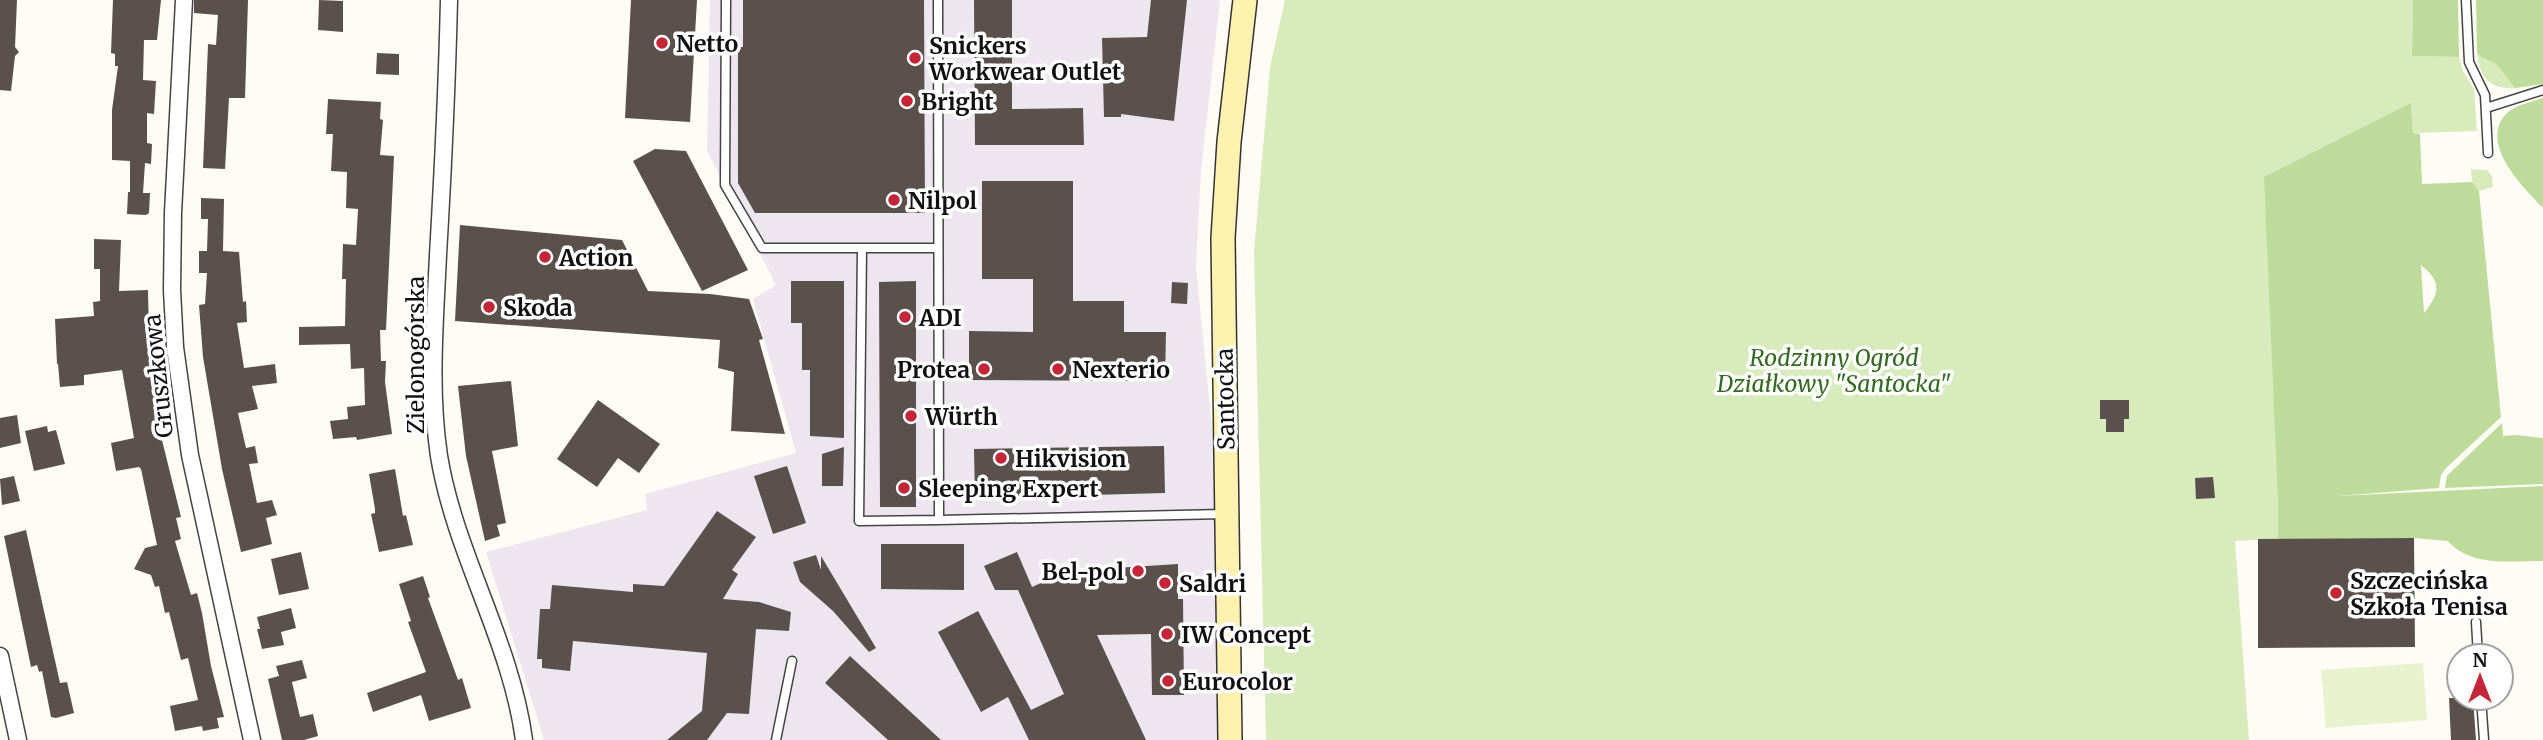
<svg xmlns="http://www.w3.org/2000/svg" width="2543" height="740" font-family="Merriweather,serif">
<rect width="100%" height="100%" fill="#fffcf5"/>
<path fill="#ede6ef" d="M710 0H1220L1201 171 1196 267 1219 500 1224 740H544L486 552 647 510 645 494 796 453 753 299 776 285 707 151Z"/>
<path fill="#d8ebbd" d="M1285 0H2413L2412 56 2459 57 2463 71 2474 89 2477 131 2413 133 2411 104 2278 499V539L2235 541 2249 740H1266L1254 252 1270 67Z
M2477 52 2481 57 2496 64 2515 88C2490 90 2479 77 2477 52Z
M2471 169 2487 170 2492 176 2493 187 2479 191C2471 185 2472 179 2471 169Z"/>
<path fill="#bddc9c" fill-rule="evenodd" d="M2413 0H2458L2459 57 2412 56Z
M2476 0H2543V84L2515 88 2496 64 2481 57 2477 52Z
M2543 98V208C2524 188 2477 143 2507 113 2516 105 2532 102 2543 98Z
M2411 103 2413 133 2420 134 2422 184 2472 182 2479 191 2501 417 2446 468 2441 475 2439 488 2338 496 2543 486V561C2511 561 2470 567 2448 541L2414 538 2278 539V499L2264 177ZM2421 265C2442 282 2440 293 2424 313Z
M2502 423 2503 436 2517 435 2543 438V484L2445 488 2447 476 2452 471Z"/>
<path fill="#e8f2cf" d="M2423 663 2427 720 2326 728 2321 670Z"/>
<path fill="#5a514d" d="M0 0H17L15 47 19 52 15 56 11 91 0 90Z
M113 0H161L157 40H144L143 80 156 81 154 114 147 113V143L152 144 151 164 145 163 143 193H150L149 213 146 215 127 214 128 192H130V161L112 160V110L118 66H115V54L111 53Z
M194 0H248L245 98H229L225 169 203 168 208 44 216 45 218 15 194 13Z
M319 0 343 1V32L318 30Z
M631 0H697L690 122 625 118Z
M743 0H924L925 213H755L738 183V47H743Z
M974 0H1012V109L1083 108 1084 145H975Z
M1151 0H1187L1174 121 1121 114V117H1104L1102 38 1147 37Z
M377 53 399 54V75L376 74Z
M328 99 381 102 380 119 383 120 380 155 394 156 386 330H380L381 361H386L385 382 392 434 357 440 356 437 333 439 330 421 348 419 347 407 365 405 364 368 351 369 350 344 299 345V327L345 326 346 279H342L343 244 356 245 358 209 346 208 347 172 331 171 333 134H326Z
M655 149 686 151 748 270 702 291 633 161Z
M982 181H1073V301H1124V332H1166L1165 381 969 380V331L1033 332V279H982Z
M201 198 224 199 223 251 239 252 243 302 246 301 247 322 237 323 244 368 275 364 277 383 252 386 258 409 238 413 246 448 255 446 258 463 249 464 257 503 272 500 277 515 266 518 272 544 241 552 222 469 203 357 199 305 205 304 207 273H199V251H207L208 219H201Z
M460 225 622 240 648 291 710 294 749 299 763 339 759 340 785 434 731 431 734 372 718 368 720 340 455 321Z
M94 239 121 240 119 291 148 290 149 339 153 367H151L162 440 181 517 176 518 181 539 175 541 191 595 197 593 202 613 211 666 224 717 217 718 219 728 203 731 202 726 175 731 170 706 198 700 188 658 181 660 169 612 165 613 159 586 155 587 151 575 134 569 145 548 157 545 141 469 139 467 116 471 111 443 134 438 122 370 84 375V385L60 387 58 364H57L55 319 94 316 93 302 100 301V269H94Z
M791 281H844V438L810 436V370H802V323H791Z
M916 281V507H880L879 282Z
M1172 282 1188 283 1187 304 1171 303Z
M511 381 518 446 492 451 506 523 497 525 500 536 485 541 466 456 458 386Z
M598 400 660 444 639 473 618 458 597 487 557 459Z
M2100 400H2129V419H2124V432H2106V419H2100Z
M17 415 21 443 0 448V418Z
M47 426 48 432 56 430 65 464 34 471 25 431Z
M1164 446 1165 493 975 498 974 449Z
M844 447 843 486H822V454Z
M787 466 806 523 773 534 754 476Z
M395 469 403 516 406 515 413 545 379 552 371 514 375 513V509L369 474Z
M14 476 20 501 2 505 0 479Z
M2213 477 2215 498 2196 499 2195 478Z
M717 511 756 537 732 570 738 574 723 599 759 602 791 612 789 631 756 629 749 714 727 713 707 740H667L702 711 707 653 573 641 570 671 542 668V659H537L540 609H550L552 585 633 592V584L664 586Z
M26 530 60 683 67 682 74 713 56 718 51 717 42 671 39 672 37 665 31 667 4 536Z
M2414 538 2415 647 2258 648V539Z
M881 544H964V590L881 589Z
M301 552 309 589 279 595 271 559Z
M1017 552 1032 587 1068 571 1178 564V599H1183L1184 695H1152L1151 634 1097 635 1146 740H1029L1008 697 981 712 938 632 978 611 1031 710 1064 694 1018 590H995L984 566Z
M816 555 821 570V556L876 648 869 652 833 611 800 582 793 562Z
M423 576 430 597 428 598 458 680 462 678 471 708 429 721 421 695 373 712 367 693 426 672 408 622 411 621 399 584Z
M291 608 296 628 281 632 284 645 262 649 257 629H260L257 617Z
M850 656 941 740H888L825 683Z
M302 660 307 678 292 682 300 717 313 714 318 736 304 740H282L268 679 279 676 276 666Z
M2449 698H2473L2476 740H2451Z"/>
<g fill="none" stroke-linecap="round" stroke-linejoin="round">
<g stroke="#444" stroke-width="11">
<path id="lane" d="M726 0 725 185 762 248H936
M938 0 939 520 1224 514
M2466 0 2469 62 2485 95 2488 153
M2486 108 2543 90
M862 248 859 521 939 520
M2476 622 2478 656
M2481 698 2484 740
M776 740 792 661"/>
</g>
<g stroke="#444" stroke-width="19">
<path id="street" d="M184 0 173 213 172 290 175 347 190 455 252 740
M449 0C447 85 443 170 438 255 435 322 429 389 439 456 455 554 511 641 524 740
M0 656 18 740"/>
</g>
<g stroke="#333" stroke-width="26">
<path id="secondary" d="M1230 740 1223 238 1229 142 1245 0"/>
</g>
<use href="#lane" stroke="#fff" stroke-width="8"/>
<use href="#street" stroke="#fff" stroke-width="16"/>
<use href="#secondary" stroke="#fff1b0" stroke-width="23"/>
</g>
<g fill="#c32638" stroke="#fff" stroke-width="2.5">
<circle cx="662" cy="43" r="7"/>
<circle cx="915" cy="58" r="7"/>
<circle cx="907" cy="101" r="7"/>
<circle cx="894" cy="200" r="7"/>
<circle cx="545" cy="257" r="7"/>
<circle cx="489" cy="307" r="7"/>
<circle cx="905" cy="317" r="7"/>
<circle cx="984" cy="369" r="7"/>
<circle cx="1058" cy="369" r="7"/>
<circle cx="911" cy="416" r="7"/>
<circle cx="1001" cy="458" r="7"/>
<circle cx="904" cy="488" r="7"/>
<circle cx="1138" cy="571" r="7"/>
<circle cx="1165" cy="583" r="7"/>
<circle cx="2336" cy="593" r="7"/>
<circle cx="1167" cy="634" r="7"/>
<circle cx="1168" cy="681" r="7"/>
</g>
<g text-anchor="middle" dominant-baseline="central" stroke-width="7" stroke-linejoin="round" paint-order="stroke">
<g font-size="23" font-weight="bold" fill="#111" stroke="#fff" text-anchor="start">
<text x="676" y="43">Netto</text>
<text x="929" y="45">Snickers<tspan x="929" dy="26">Workwear Outlet</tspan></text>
<text x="921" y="101">Bright</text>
<text x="908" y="200">Nilpol</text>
<text x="559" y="257">Action</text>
<text x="503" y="307">Skoda</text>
<text x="919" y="317">ADI</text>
<text x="970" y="369" text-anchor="end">Protea</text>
<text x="1072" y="369">Nexterio</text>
<text x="925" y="416">Würth</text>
<text x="1015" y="458">Hikvision</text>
<text x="918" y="488">Sleeping Expert</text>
<text x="1124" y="571" text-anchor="end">Bel-pol</text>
<text x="2350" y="580">Szczecińska<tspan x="2350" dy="26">Szkoła Tenisa</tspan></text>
<text x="1179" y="583">Saldri</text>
<text x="1181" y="634">IW Concept</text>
<text x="1182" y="681">Eurocolor</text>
</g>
<g font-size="23" fill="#111" stroke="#fff">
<text transform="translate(415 355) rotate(-90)">Zielonogórska</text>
<text transform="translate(158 376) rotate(-96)">Gruszkowa</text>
<text transform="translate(1225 399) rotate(-91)">Santocka</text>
</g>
<g font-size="23" font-style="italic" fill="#346a1f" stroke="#fff">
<text x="1834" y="357">Rodzinny Ogród<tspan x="1834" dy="26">Działkowy "Santocka"</tspan></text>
</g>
</g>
<g transform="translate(2480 677)"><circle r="33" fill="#ffffff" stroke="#a0a0a0" stroke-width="2"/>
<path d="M0-5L12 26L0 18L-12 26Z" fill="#c32638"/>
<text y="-10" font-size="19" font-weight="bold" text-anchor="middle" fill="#111111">N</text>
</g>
</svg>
